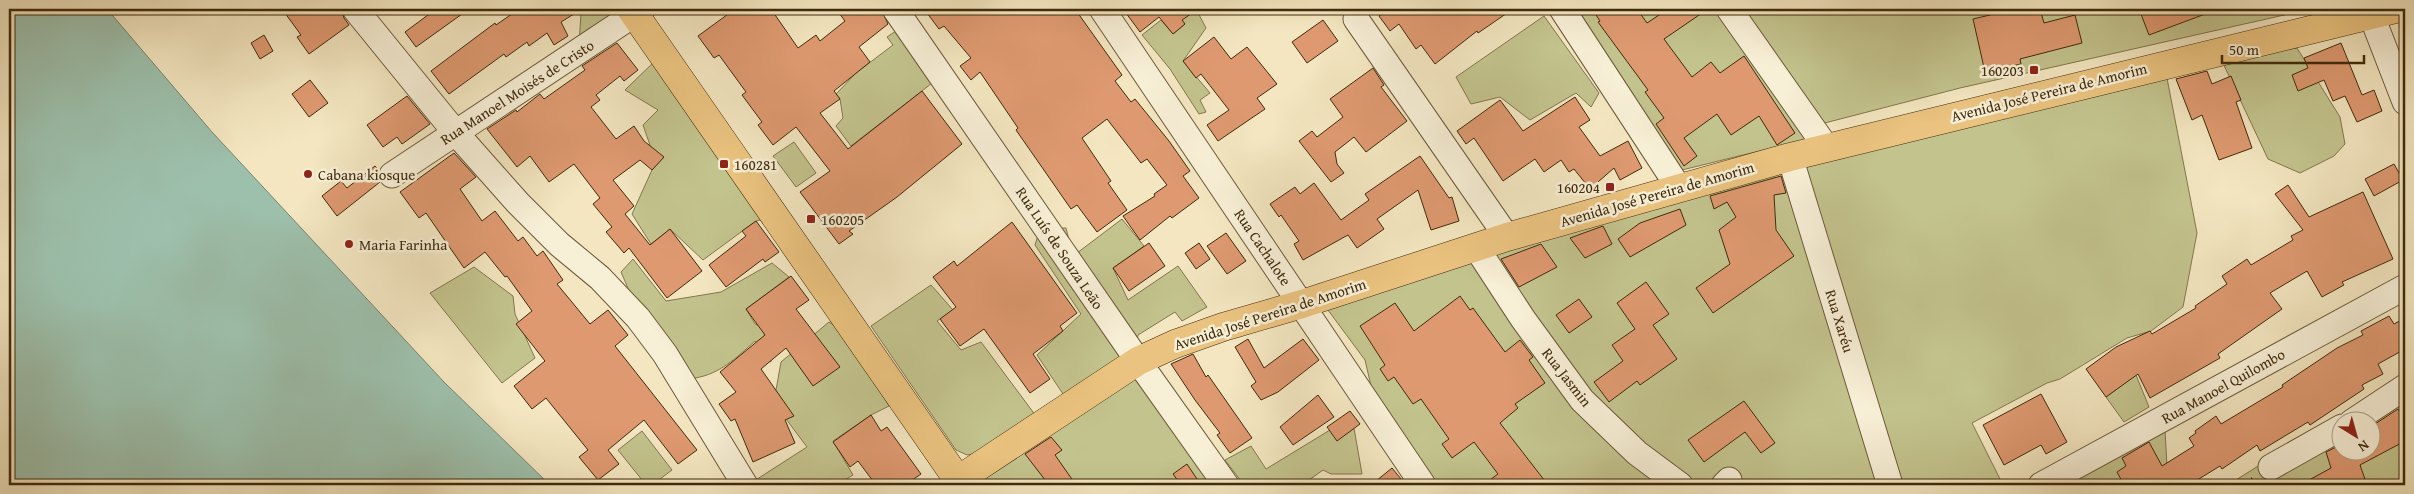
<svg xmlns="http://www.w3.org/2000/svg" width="2414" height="494" font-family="'Gentium Book Plus',serif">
<rect width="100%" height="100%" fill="#f3e6c0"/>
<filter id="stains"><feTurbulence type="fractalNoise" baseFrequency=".004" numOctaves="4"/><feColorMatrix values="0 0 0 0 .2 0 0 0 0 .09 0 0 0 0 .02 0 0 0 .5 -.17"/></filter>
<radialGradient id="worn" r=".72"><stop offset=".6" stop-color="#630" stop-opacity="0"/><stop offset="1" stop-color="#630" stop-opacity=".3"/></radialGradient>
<path fill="#c3c38d" stroke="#82774c" d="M586 9H615L619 17 579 43 581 14Z
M1196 9 1206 28 1183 61 1210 93 1200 100 1206 112 1199 114 1170 69 1142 35 1161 20 1173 34 1185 24 1174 10Z
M1577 9H1719L1808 139 1682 170Z
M1739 9H2311L1960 88 1817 125Z
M1544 16 1599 93 1591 107 1576 93 1530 120 1500 97 1471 104 1456 77Z
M899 29 936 80 851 146 836 126 843 118 840 99 836 94 856 73 893 45 887 37Z
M2297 48 2340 117 2345 144 2334 156 2300 173 2268 159 2221 59Z
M658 58 768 218 756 221 703 260 670 229 651 244 632 214 652 170 664 157 652 151 643 125 658 110 625 90Z
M2166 73 2197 233 2183 307 2151 331 2127 338 2060 379 2047 383 1972 423 2003 485H1897L1796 161Z
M794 142 816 173 796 187 773 156Z
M1786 164 1887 485H1430L1375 403 1365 360 1322 302 1486 249Z
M1122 219 1144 246 1113 268 1128 300 1178 266 1207 307 1182 321 1175 312 1138 335 1136 347 1065 397 1037 355 1081 314 1035 245 1040 229 1066 228 1073 256Z
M633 259 666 301 721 292 772 263 789 277 746 309 755 324 763 327 771 362 755 341C736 358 720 374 695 378L690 384 638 311 621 272Z
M474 267 513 296 515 314 535 358 502 383 430 293Z
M931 285 953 310 937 321 961 350 981 342 1036 416 979 453 967 455 956 450 871 326Z
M829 322 847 334 889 406 871 415 833 441 853 475 837 485H753L751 483 807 447 771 399 776 390 781 362Z
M1141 375 1221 485H976L973 480Z
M2136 375 2149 407 2124 422 2106 397Z
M2405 390V478L2389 485H2228L2274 456 2341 422 2342 452H2372V422Z
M1354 428 1362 474H1331L1323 470 1302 485H1244L1225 460 1251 446 1266 469 1330 430 1337 440Z
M2165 430 2168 485H2068Z
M642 431 672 470 652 485H646L618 450Z"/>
<path fill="#9dc0ac" stroke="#78846c" d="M9 9H107L212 132 444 382 550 485H9Z"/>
<path fill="#de9970" stroke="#402b0c" d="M282 9H341L344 18 349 25 309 54 297 37 301 35Z
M436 9H469L416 47 405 32Z
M519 9H582L561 22 568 36 554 45 547 33 529 46 527 42 506 57 504 54 449 94 431 71 495 23 496 25Z
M735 9H771L798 48 816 35 820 41 845 21 836 9H881L888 24 859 47 870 62 834 91 840 99 820 113 848 149 922 91 962 144 897 197 849 231 853 234 839 244 800 192 830 171 796 127 773 145 758 125 762 122 742 95 746 92 719 55 714 58 698 36Z
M924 9H1075L1122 75 1115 81 1131 102 1135 99 1169 141 1190 171 1183 176 1199 198 1172 218 1170 216 1140 240 1123 216 1155 196 1154 194 1167 185 1147 159 1141 163 1107 119 1082 138 1111 181 1108 183 1127 210 1097 232 1077 205 1071 209 1016 130 1018 128 980 72 971 80 960 66 971 58 944 26 939 29Z
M1123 9H1198L1182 20 1185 24 1173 34 1159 17 1140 32Z
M1388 9H1513L1478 33 1477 31 1435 64 1421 45 1416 49 1399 24 1390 31 1379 16Z
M1592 9H1637L1647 23 1668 9H1708L1664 39 1692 77 1711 62 1720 73 1744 56 1795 133 1777 145 1759 116 1731 135 1717 114 1684 138 1697 156 1684 166 1656 124 1664 118 1645 92 1648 90 1598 22 1600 21Z
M2015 9H2040L2044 23 2075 15 2082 43 2020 59 2021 64 1985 72 1973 19Z
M2139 9H2216V10L2149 35Z
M1323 20 1338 41 1307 63 1292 42Z
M264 35 273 51 260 59 251 43Z
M1214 37 1231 59 1247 47 1277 84 1257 98 1265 109 1218 141 1207 125 1229 110 1201 74 1196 78 1183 61Z
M617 43 638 70 624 81 620 76 596 95 600 100 591 107 616 139 634 126 644 141 664 157 652 170 640 160 613 180 634 206 625 214 650 245 670 229 702 271 667 298 629 248 624 253 606 232 612 227 593 204 600 198 574 164 549 182 530 156 517 167 487 129 516 110 517 112 540 94 544 99 585 70 582 66Z
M2341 43 2362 95 2374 90 2382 111 2357 122 2345 96 2333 101 2324 80 2298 91 2292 75 2308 68 2304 58Z
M1373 68 1384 85 1381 87 1407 121 1366 152 1354 137 1335 152 1337 164 1344 173 1331 182 1299 141 1312 131 1317 137 1343 117 1330 99Z
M2207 71 2212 84 2231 76 2241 100 2236 102 2252 148 2219 160 2202 115 2192 120 2176 79Z
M310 80 328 103 309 117 292 94Z
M407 96 430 124 402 144 397 137 383 147 367 125Z
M1575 97 1590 120 1579 127 1600 156 1628 141 1642 168 1620 180 1614 168 1590 189 1574 169 1569 172 1561 160 1544 172 1535 159 1503 181 1474 138 1466 144 1457 131 1500 100 1523 131Z
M454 153 476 177 460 189 482 221 495 211 518 241 523 237 537 256 543 251 563 280 557 284 590 324 608 310 628 335 615 346 697 450 678 464 644 420 608 450 619 464 598 480 579 457 588 450 546 398 532 409 514 386 545 361 516 324 532 311 507 276 505 277 485 252 464 268 426 213 419 218 400 192Z
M1420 156 1449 198 1452 197 1459 221 1431 230 1418 190 1377 219 1384 229 1357 248 1348 235 1303 260 1294 244 1299 241 1281 215 1279 217 1270 204 1295 187 1300 194 1314 183 1341 220 1369 200 1365 194Z
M2394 164 2403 180 2374 196 2365 179Z
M375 166 379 170 380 182 337 216 322 196 341 181 347 188Z
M1781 176 1786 193 1774 195 1776 230 1794 256 1713 313 1696 288 1730 264 1719 230 1736 217 1727 202 1714 209 1710 196Z
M2288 185 2309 217 2363 192 2393 259 2342 282 2344 285 2322 297 2307 271 2270 293 2282 309 2218 354 2220 358 2150 398 2138 374 2106 397 2086 369 2116 347 2150 331 2152 334 2196 308 2195 306 2227 284 2222 276 2247 259 2251 265 2293 240 2291 236 2303 230 2275 194Z
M1680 209 1686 225 1630 257 1618 239 1640 223Z
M756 221 779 252 765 262 763 259 726 287 709 265 746 236 742 231Z
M1012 222 1077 313 1060 326 1063 331 1033 354 1050 379 1030 393 984 329 960 346 940 319 956 307 933 277 954 261 957 266Z
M1603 226 1612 244 1585 258 1570 238Z
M1226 233 1246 261 1227 274 1207 246Z
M1149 243 1165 266 1129 291 1113 268Z
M1199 243 1210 259 1196 269 1185 253Z
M1541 244 1557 267 1519 287 1501 259Z
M791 276 809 300 796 309 840 367 813 386 786 348 761 369 794 416 785 420 795 443 753 462 735 419 731 421 719 404 736 392 720 372 765 335 746 309Z
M1646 282 1669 314 1653 325 1677 359 1640 385 1637 381 1609 402 1594 382 1623 361 1612 345 1635 329 1617 303Z
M1460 296 1470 310 1473 308 1505 352 1520 340 1533 357 1529 360 1545 383 1515 404 1518 408 1500 423 1548 485H1483L1498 474 1474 442 1452 458 1442 444 1449 439 1421 399 1413 404 1394 377 1388 381 1380 369 1385 365 1360 326 1395 303 1414 331Z
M1579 299 1592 317 1569 333 1556 315Z
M2389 316 2394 324 2405 318V349L2378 364 2383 374 2362 385 2364 389 2310 425 2308 422 2260 451 2257 445 2222 469 2220 466 2189 485H2124L2117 472 2126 466 2122 458 2149 442 2162 466 2194 446 2189 438 2196 433 2195 431 2216 416 2221 424 2283 387 2282 385 2337 348 2363 335 2361 331Z
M1248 339 1264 368 1303 339 1319 360 1278 392 1261 400 1251 386 1256 382 1235 347Z
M1193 354 1206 377 1208 375 1252 438 1230 453 1217 435 1220 433 1195 400 1171 364Z
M2041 394 2067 442 2046 454 2041 445 2004 465 1983 425Z
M1318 395 1334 417 1293 445 1280 427Z
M1744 401 1775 443 1761 453 1745 432 1704 462 1688 440Z
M2398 409 2405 422V441L2360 465 2367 485H2300L2331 468 2326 452 2342 444V452H2372V426Z
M1350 411 1360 424 1337 441 1327 427Z
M871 415 881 431 887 427 921 474 905 485H876L858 461 850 467 833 442Z
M1051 437 1062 450 1055 455 1076 485H1049L1025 454Z
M1187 464 1201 485H1181L1173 474Z
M1392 468 1406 485H1371Z"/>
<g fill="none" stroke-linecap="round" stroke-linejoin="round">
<g stroke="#6d5a39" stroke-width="27">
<path id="minor" d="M355 9 455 132 518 203 559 244 600 278 638 318 665 354 745 485
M895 9 1138 361 1226 485
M1102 9 1423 485
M1562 9 1679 188
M1729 9 1826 147
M2369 9 2405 102
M1356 19 1507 237
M1790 157 1890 485
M392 175 642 9
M1476 247 1523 319 1582 400 1637 453 1680 485
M2352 422 2405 387
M2271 467 2342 427
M1724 485 1729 480
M2041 485 2405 287"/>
</g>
<g stroke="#402b0c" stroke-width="29">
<path id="major" d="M631 9 958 480 1138 361 1175 344 1223 327 1302 304 1507 237 1790 157 2396 9"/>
</g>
<path stroke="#402b0c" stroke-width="3" stroke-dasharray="1 2.5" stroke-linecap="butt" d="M2243 485 2253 478"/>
<use href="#minor" stroke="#f7efd6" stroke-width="25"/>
<use href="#major" stroke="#eac380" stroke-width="28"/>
</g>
<g fill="#8f2418" stroke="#f7efd6" stroke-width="2">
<rect x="2029" y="65" width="10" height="10" rx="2.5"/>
<rect x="719" y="159" width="10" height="10" rx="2.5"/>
<circle cx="308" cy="174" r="5"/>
<rect x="1605" y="182" width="10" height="10" rx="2.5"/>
<rect x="806" y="214" width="10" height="10" rx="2.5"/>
<circle cx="349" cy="244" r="5"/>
</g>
<g text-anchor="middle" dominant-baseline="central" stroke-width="5" stroke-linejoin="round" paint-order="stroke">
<g font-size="15" fill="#402b0c" stroke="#f7efd6" text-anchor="start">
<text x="2024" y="70" text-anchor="end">160203</text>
<text x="734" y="164">160281</text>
<text x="318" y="174">Cabana kiosque</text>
<text x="1600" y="187" text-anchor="end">160204</text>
<text x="821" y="219">160205</text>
<text x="359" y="244">Maria Farinha</text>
</g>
<g font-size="15" fill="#402b0c" stroke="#f7efd6">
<text transform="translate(517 92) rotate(-33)">Rua Manoel Moisés de Cristo</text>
<text transform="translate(2049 92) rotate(-14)">Avenida José Pereira de Amorim</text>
<text transform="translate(1657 194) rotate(-16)">Avenida José Pereira de Amorim</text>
<text transform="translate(1263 247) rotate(56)">Rua Cachalote</text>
<text transform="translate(1060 248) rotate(56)">Rua Luís de Souza Leão</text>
<text transform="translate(1270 314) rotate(-18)">Avenida José Pereira de Amorim</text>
<text transform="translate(1840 321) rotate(73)">Rua Xaréu</text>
<text transform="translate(1567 377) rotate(52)">Rua Jasmin</text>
<text transform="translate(2223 386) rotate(-29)">Rua Manoel Quilombo</text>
</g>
</g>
<rect width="2414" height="494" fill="none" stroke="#f3e6c0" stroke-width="30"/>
<rect x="10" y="10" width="2394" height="474" fill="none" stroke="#402b0c" stroke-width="2.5"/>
<rect x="15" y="15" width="2384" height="464" fill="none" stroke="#402b0c"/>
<g transform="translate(2356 436) rotate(143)"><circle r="24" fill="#f7efd6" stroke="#aea185"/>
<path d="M0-4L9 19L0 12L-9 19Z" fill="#8f2418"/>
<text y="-8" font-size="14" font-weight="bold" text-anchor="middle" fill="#402b0c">N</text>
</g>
<path d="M2222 55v8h142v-8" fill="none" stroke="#402b0c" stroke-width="2.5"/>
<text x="2229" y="55" font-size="15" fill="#402b0c" stroke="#f7efd6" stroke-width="4" paint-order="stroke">50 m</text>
<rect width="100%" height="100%" filter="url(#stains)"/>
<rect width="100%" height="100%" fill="url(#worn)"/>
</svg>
